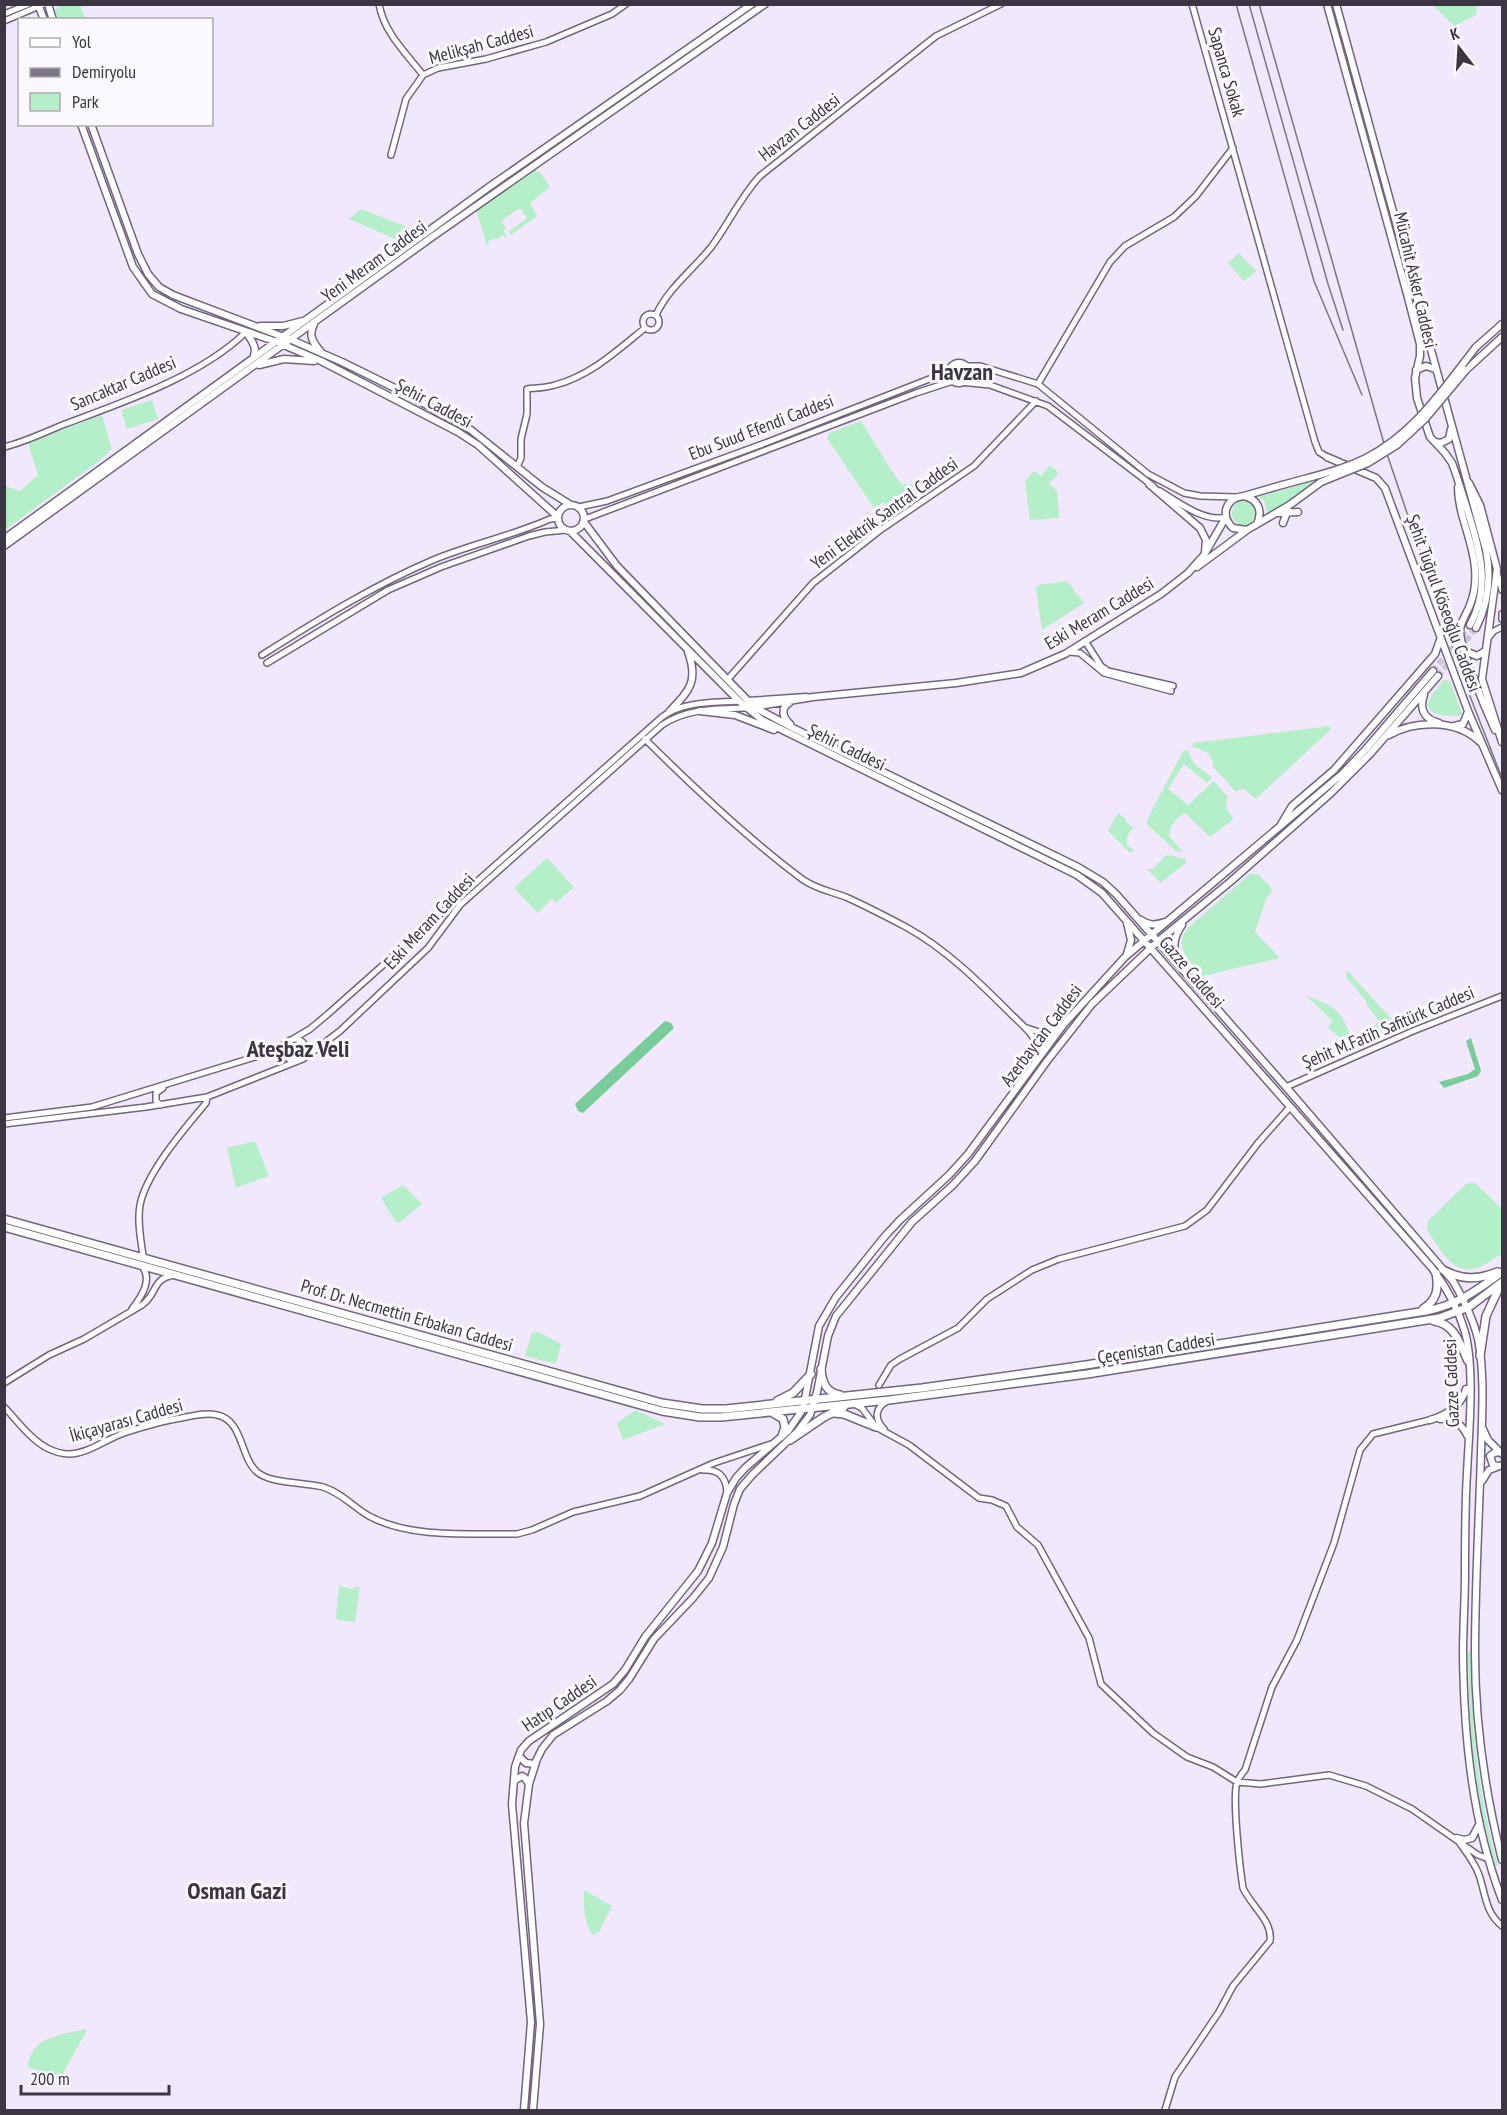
<svg xmlns="http://www.w3.org/2000/svg" width="1507" height="2115" font-family="'PT Sans Narrow',sans-serif">
<rect width="100%" height="100%" fill="#f1e8fb"/>
<path fill="#b4efc9" d="M61 4 80 5 86 19H57L54 11Z
M1433 5H1477L1476 15 1454 26Z
M534 168 537 172 539 171 550 187 530 203 537 216 511 235 509 231 527 218 520 208 501 221 506 228 503 230 507 236 505 237 503 235 496 240 494 238 488 241 489 245H487L476 209Z
M361 209 420 232 405 243 349 219Z
M1239 253 1256 271 1244 281 1228 263Z
M152 400 158 419 127 429 121 410Z
M102 415 112 449 99 461 5 530V482L6 486 20 491 38 475 28 443Z
M861 421 888 465 902 485 911 484 921 499V502L895 518 884 502 874 508 827 438 829 433Z
M1050 465 1059 473 1050 483 1047 481 1057 491 1059 518 1030 520 1025 481 1034 471 1041 476Z
M1318 479V481L1268 516 1264 501 1259 496 1270 494Z
M1232 513a13 13 0 1 1 26 0a13 13 0 1 1-26 0Z
M1067 581 1084 603 1042 630 1036 588 1039 585Z
M1444 680 1450 681 1462 713 1460 716C1451 717 1420 716 1430 699 1433 692 1440 686 1444 680Z
M1329 726 1331 729 1256 799 1244 789 1235 791 1213 767 1212 760 1208 753 1192 746 1193 743Z
M1188 750C1195 771 1200 765 1212 778L1207 783 1184 764 1168 789 1188 805 1214 781 1228 797C1224 807 1227 811 1234 819L1210 837 1185 813C1174 819 1171 826 1169 836L1184 853 1176 851 1147 824V820L1183 751Z
M1118 813 1126 819V822L1134 828C1128 832 1126 837 1127 845L1134 850 1130 853 1108 831Z
M1166 855 1186 859V863L1162 882H1160L1147 869H1153Z
M547 858 574 887 556 903 552 899 538 913 514 888Z
M1250 874H1258L1270 886 1272 892 1266 899 1255 932 1280 958 1203 976C1190 961 1171 946 1189 927Z
M1347 970 1395 1023 1393 1030 1352 1049 1328 1027 1333 1021 1305 995C1319 1001 1337 1006 1344 1021 1349 1029 1348 1035 1355 1041L1363 1034 1364 1035 1379 1021 1366 1004 1367 1002 1346 977Z
M255 1141 269 1176 236 1188 227 1148Z
M1471 1183H1475L1502 1209V1254C1494 1258 1486 1265 1477 1268 1452 1277 1439 1246 1427 1230L1428 1221 1466 1184Z
M403 1185 422 1204 399 1223 396 1222 381 1198Z
M538 1332 561 1344 556 1364 525 1356 532 1333Z
M635 1410 665 1424 623 1440 617 1423Z
M339 1585 352 1590 354 1587H360L355 1622 338 1620 336 1617Z
M1468 1651H1471C1472 1728 1477 1790 1498 1865L1495 1866C1474 1791 1469 1729 1468 1651Z
M584 1890 612 1906 599 1932 593 1935C583 1922 584 1906 584 1890Z
M85 2029 87 2030 61 2077 58 2078 28 2067C30 2037 61 2035 85 2029Z"/>
<path fill="#79cd9b" d="M665 1021 671 1023 674 1028 583 1113 578 1111 575 1104Z
M1471 1038 1481 1071 1478 1076 1444 1088 1439 1082 1468 1074 1475 1069 1466 1041Z"/>
<g fill="none" stroke-linecap="round" stroke-linejoin="round">
<path stroke="#cdc4d6" stroke-width="6" stroke-dasharray="6 3" stroke-linecap="butt" d="M1433 671 1470 625
M1438 676 1476 628"/>
<g stroke="#736580" stroke-width="8">
<path id="tertiary" d="M379 4C384 33 406 53 423 75
M1192 4 1315 442 1319 452 1327 457
M4 14 29 4
M4 21 44 4
M391 155 406 99 423 75 438 68 486 59 546 42 612 14 626 4
M643 322a8 8 0 1 1 16 0a8 8 0 1 1-16 0Z
M656 315C668 288 694 269 712 246 728 224 742 195 760 176L936 36 1001 4
M965 366H980L1038 384 1148 474 1184 493 1200 496 1237 497
M960 382 990 385 1048 406 1153 486
M1038 384 1110 262 1125 246 1174 217 1196 196 1233 148
M4 447C25 442 45 432 65 424 124 402 201 376 246 332
M517 467 521 458V439L527 414V389C536 388 546 388 555 385 590 376 618 350 645 328
M1160 491C1177 502 1206 523 1226 517
M579 507 607 501 768 442 937 376 951 367
M585 519 916 393 953 381
M1497 573 1502 590
M1502 614V619
M1489 637 1494 631 1502 627
M1085 641 1101 666 1108 671 1173 686
M1069 652 1080 653 1104 673 1171 691
M262 655C316 621 374 585 433 560 471 544 512 536 550 519L558 518
M267 663 388 590 441 567 529 536 545 532 566 530
M728 679 813 583 879 531 974 466 1036 401
M645 739C695 789 746 837 802 879 817 890 832 891 848 898 868 907 887 917 906 927 946 949 979 982 1011 1014 1024 1027 1040 1038 1039 1058
M1027 1028 1045 1034 1060 1028
M284 1050a11 11 0 1 1 22 0a11 11 0 1 1-22 0Z
M1286 1087 1413 1031 1502 996
M161 1105 156 1101V1093L163 1088
M4 1118 92 1107 271 1052 310 1029 328 1014 662 717C684 701 712 703 739 701
M4 1124 146 1107 207 1097 303 1059 340 1031 428 948 460 905 662 725C687 708 717 709 746 708
M143 1256C141 1240 137 1222 140 1205 146 1173 185 1128 206 1103L207 1097
M132 1309C141 1297 154 1279 141 1265
M4 1383 49 1355 84 1339 142 1305C158 1294 151 1279 174 1275
M879 1385 891 1365 900 1359 958 1328 987 1299 1032 1270 1059 1259 1185 1226 1207 1210 1258 1143 1290 1107
M854 1404 862 1408 876 1427 909 1445 979 1498 992 1500 1006 1506 1017 1527 1038 1545 1089 1638 1101 1684 1153 1733 1187 1757 1213 1767 1237 1782 1261 1784 1329 1775 1366 1786 1412 1809 1478 1855 1489 1859
M4 1407C17 1420 30 1439 47 1448 53 1451 62 1454 69 1454 87 1454 107 1439 124 1433 142 1427 162 1421 181 1418 192 1416 206 1412 217 1415 243 1420 240 1457 257 1472 271 1484 305 1482 323 1487 342 1493 353 1507 369 1516 411 1539 470 1533 517 1534L532 1530 573 1512 640 1496 714 1463 771 1444
M884 1429C874 1419 875 1408 887 1401
M703 1470C718 1469 726 1476 727 1492
M1459 1842C1466 1852 1475 1863 1479 1875 1486 1895 1485 1912 1502 1926
M1165 2110 1175 2077 1219 2012 1233 1986 1270 1941C1273 1921 1251 1906 1243 1888 1240 1869 1232 1798 1237 1782 1239 1778 1242 1773 1245 1770L1272 1687 1297 1640 1334 1543 1360 1450 1373 1434 1430 1420"/>
</g>
<g stroke="#736580" stroke-width="9">
<path id="secondary" d="M38 4 44 20
M48 4 53 20
M1327 4 1407 294 1420 344V356L1415 378 1417 398 1430 437 1445 453 1452 463C1458 479 1463 496 1468 512 1480 550 1491 588 1470 625
M1336 4 1486 550C1491 576 1488 604 1476 628
M81 124 133 267 152 294 181 309 277 342 321 361 458 432 478 445 558 517
M91 124 138 254 148 274 159 287 173 295 294 341 342 362 407 394 471 430 542 487 571 505
M314 324C308 335 313 343 321 352
M260 326H283L303 321
M246 332C252 341 258 348 253 358
M1476 347 1502 324
M949 373a10 10 0 1 1 20 0a10 10 0 1 1-20 0Z
M259 365 284 359 314 361
M1416 370 1426 366 1435 369
M1466 370 1502 337
M1435 442 1441 443 1449 439 1451 429
M1327 457 1376 478 1385 488 1468 711 1502 790
M1469 483 1480 505 1497 569 1482 679 1502 742
M1149 484 1200 528 1206 540 1205 552
M1458 487C1458 515 1473 540 1475 568 1476 580 1475 593 1470 605 1467 613 1461 621 1460 630 1459 647 1487 712 1495 730
M1244 496 1282 485
M558 518a13 13 0 1 1 26 0a13 13 0 1 1-26 0Z
M1279 513 1298 512
M584 522 617 566 754 707 795 729 1078 867 1103 882 1116 894 1286 1087 1453 1281C1464 1300 1473 1318 1478 1339 1485 1374 1482 1417 1481 1453 1479 1520 1475 1586 1475 1653 1475 1723 1485 1792 1502 1860
M1283 523 1288 510
M1247 530 1233 528C1220 516 1225 498 1244 496 1258 499 1263 511 1257 524
M570 531 739 701 762 720 1077 875 1102 893 1432 1268C1447 1288 1458 1308 1465 1332 1475 1370 1469 1432 1467 1473 1465 1506 1465 1539 1465 1573 1465 1600 1463 1627 1463 1654 1464 1738 1472 1821 1502 1900
M4 539 489 187 752 4
M4 546 432 237 765 4
M1197 567 1247 530 1291 504
M1465 651 1477 656 1485 651
M1424 695C1419 709 1424 719 1439 723
M748 701 806 697
M789 703C780 709 783 718 790 724
M753 707 813 697 956 683 1021 673 1065 654 1161 594 1188 573 1204 555 1226 517
M700 711 735 715 774 730
M669 712C689 691 699 682 688 652
M1454 726 1463 724 1468 712
M1389 735C1415 720 1457 719 1480 742
M1280 826 1292 806 1334 770 1435 654 1440 640
M1141 920C1149 926 1156 925 1165 922
M1127 923 1131 940 1127 954
M1179 963C1172 948 1173 938 1182 925
M1440 1419C1452 1418 1462 1424 1467 1435
M1430 1420C1447 1415 1461 1406 1466 1389
M1483 1429 1488 1440 1502 1454
M1497 1466 1493 1465 1490 1456 1494 1453 1500 1452
M1482 1481 1489 1470 1502 1465
M519 1756 526 1763 535 1764
M514 1781 522 1776 525 1778 529 1784
M1456 1838 1464 1840 1472 1838 1479 1825
M524 2110 531 2022 512 1804 515 1767 521 1750 529 1741 613 1684 625 1670 645 1637 698 1571 712 1543 727 1493 736 1478 745 1468 788 1431 803 1409 819 1326 836 1297 885 1236 900 1220 949 1175 968 1154 1064 1024 1125 957 1342 774 1366 749 1433 671
M533 2110 540 2024 524 1823 529 1784 537 1759 542 1749 553 1735 607 1701 620 1690 629 1679 654 1639 693 1598 709 1578 723 1547 734 1504 740 1489 752 1475 797 1432 810 1415 817 1392 828 1336 836 1316 912 1222 953 1185 975 1161 1047 1061 1092 1004 1157 942 1230 882 1331 793 1370 754 1438 676"/>
</g>
<g stroke="#736580" stroke-width="10">
<path id="primary" d="M4 1219 662 1403 702 1409H726L922 1388 1086 1365 1426 1311C1457 1305 1478 1290 1502 1272
M4 1227 662 1411 700 1417H721L889 1400 1087 1374 1439 1318 1469 1307 1502 1282
M1443 1270C1462 1280 1478 1280 1497 1272
M1423 1309C1437 1300 1439 1289 1436 1273
M1434 1321C1455 1324 1460 1344 1468 1361
M1480 1356 1486 1316 1499 1288
M821 1369C822 1383 826 1392 840 1395
M777 1401 793 1393 811 1374
M773 1413 783 1419 785 1427 782 1436
M834 1413 844 1414 876 1427
M790 1440 824 1417 844 1407"/>
</g>
<use href="#tertiary" stroke="#fff" stroke-width="5"/>
<use href="#secondary" stroke="#fff" stroke-width="6"/>
<use href="#primary" stroke="#fff" stroke-width="7"/>
<path stroke="#7d7684" stroke-width="1.5" d="M1236 4 1314 281 1362 395
M1249 4 1328 284 1343 330
M1259 4 1387 454 1464 681 1502 778"/>
<g stroke="#736580" stroke-width="9" stroke-linecap="butt">
<path id="secondary-bridge" d="M1282 485C1310 477 1340 471 1366 458 1414 434 1444 388 1476 347
M1291 504 1321 482 1368 463 1397 445 1425 419 1466 370"/>
</g>
<use href="#secondary-bridge" stroke="#fff" stroke-width="6"/>
</g>
<g text-anchor="middle" dominant-baseline="central" stroke-width="6" stroke-linejoin="round" paint-order="stroke">
<g font-size="18" fill="#3c3642" stroke="#fbf8fe">
<text transform="translate(481 44) rotate(-15)">Melikşah Caddesi</text>
<text transform="translate(1227 72) rotate(74)">Sapanca Sokak</text>
<text transform="translate(799 127) rotate(-38)">Havzan Caddesi</text>
<text transform="translate(374 261) rotate(-36)">Yeni Meram Caddesi</text>
<text transform="translate(1416 280) rotate(77)">Mücahit Asker Caddesi</text>
<text transform="translate(123 383) rotate(-23)">Sancaktar Caddesi</text>
<text transform="translate(434 403) rotate(28)">Şehir Caddesi</text>
<text transform="translate(761 427) rotate(-21)">Ebu Suud Efendi Caddesi</text>
<text transform="translate(884 513) rotate(-36)">Yeni Elektrik Santral Caddesi</text>
<text transform="translate(1444 603) rotate(70)">Şehit Tuğrul Köseoğlu Caddesi</text>
<text transform="translate(1099 613) rotate(-31)">Eski Meram Caddesi</text>
<text transform="translate(847 747) rotate(26)">Şehir Caddesi</text>
<text transform="translate(429 921) rotate(-47)">Eski Meram Caddesi</text>
<text transform="translate(1192 972) rotate(49)">Gazze Caddesi</text>
<text transform="translate(1388 1027) rotate(-23)">Şehit M.Fatih Safitürk Caddesi</text>
<text transform="translate(1041 1035) rotate(-53)">Azerbaycan Caddesi</text>
<text transform="translate(407 1315) rotate(16)">Prof. Dr. Necmettin Erbakan Caddesi</text>
<text transform="translate(1156 1348) rotate(-9)">Çeçenistan Caddesi</text>
<text transform="translate(1451 1383) rotate(-92)">Gazze Caddesi</text>
<text transform="translate(126 1420) rotate(-16)">İkiçayarası Caddesi</text>
<text transform="translate(559 1703) rotate(-34)">Hatıp Caddesi</text>
</g>
<g font-size="24" font-weight="bold" fill="#3c3642" stroke="#fbf8fe">
<text x="962" y="371">Havzan</text>
<text x="298" y="1048">Ateşbaz Veli</text>
<text x="237" y="1890">Osman Gazi</text>
</g>
</g>
<rect width="1507" height="2115" fill="none" stroke="#3c3642" stroke-width="12"/>
<rect x="18" y="18" width="195" height="108" fill="#fbf8fe" stroke="#afaab3" stroke-width="1.5"/>
<rect x="30" y="38" width="30" height="9" fill="#ffffff" stroke="#afaab3" stroke-width="1.5"/>
<text x="72" y="48" font-size="18" fill="#3c3642">Yol</text>
<rect x="30" y="68" width="30" height="9" fill="#7d7684" stroke="#afaab3" stroke-width="1.5"/>
<text x="72" y="78" font-size="18" fill="#3c3642">Demiryolu</text>
<rect x="30" y="93" width="30" height="18" fill="#b4efc9" stroke="#afaab3" stroke-width="1.5"/>
<text x="72" y="108" font-size="18" fill="#3c3642">Park</text>
<g transform="translate(1459 48) rotate(343)" stroke="#fbf8fe" stroke-width="4.5" paint-order="stroke">
<path d="M0-4.5L10 22L0 15L-10 22Z" fill="#3c3642"/>
<text y="-9" font-size="16" font-weight="bold" text-anchor="middle" fill="#3c3642">K</text>
</g>
<path d="M21 2085v9h148v-9" fill="none" stroke="#3c3642" stroke-width="3"/>
<text x="30" y="2085" font-size="18" fill="#3c3642" stroke="#fbf8fe" stroke-width="4.5" paint-order="stroke">200 m</text>
</svg>
